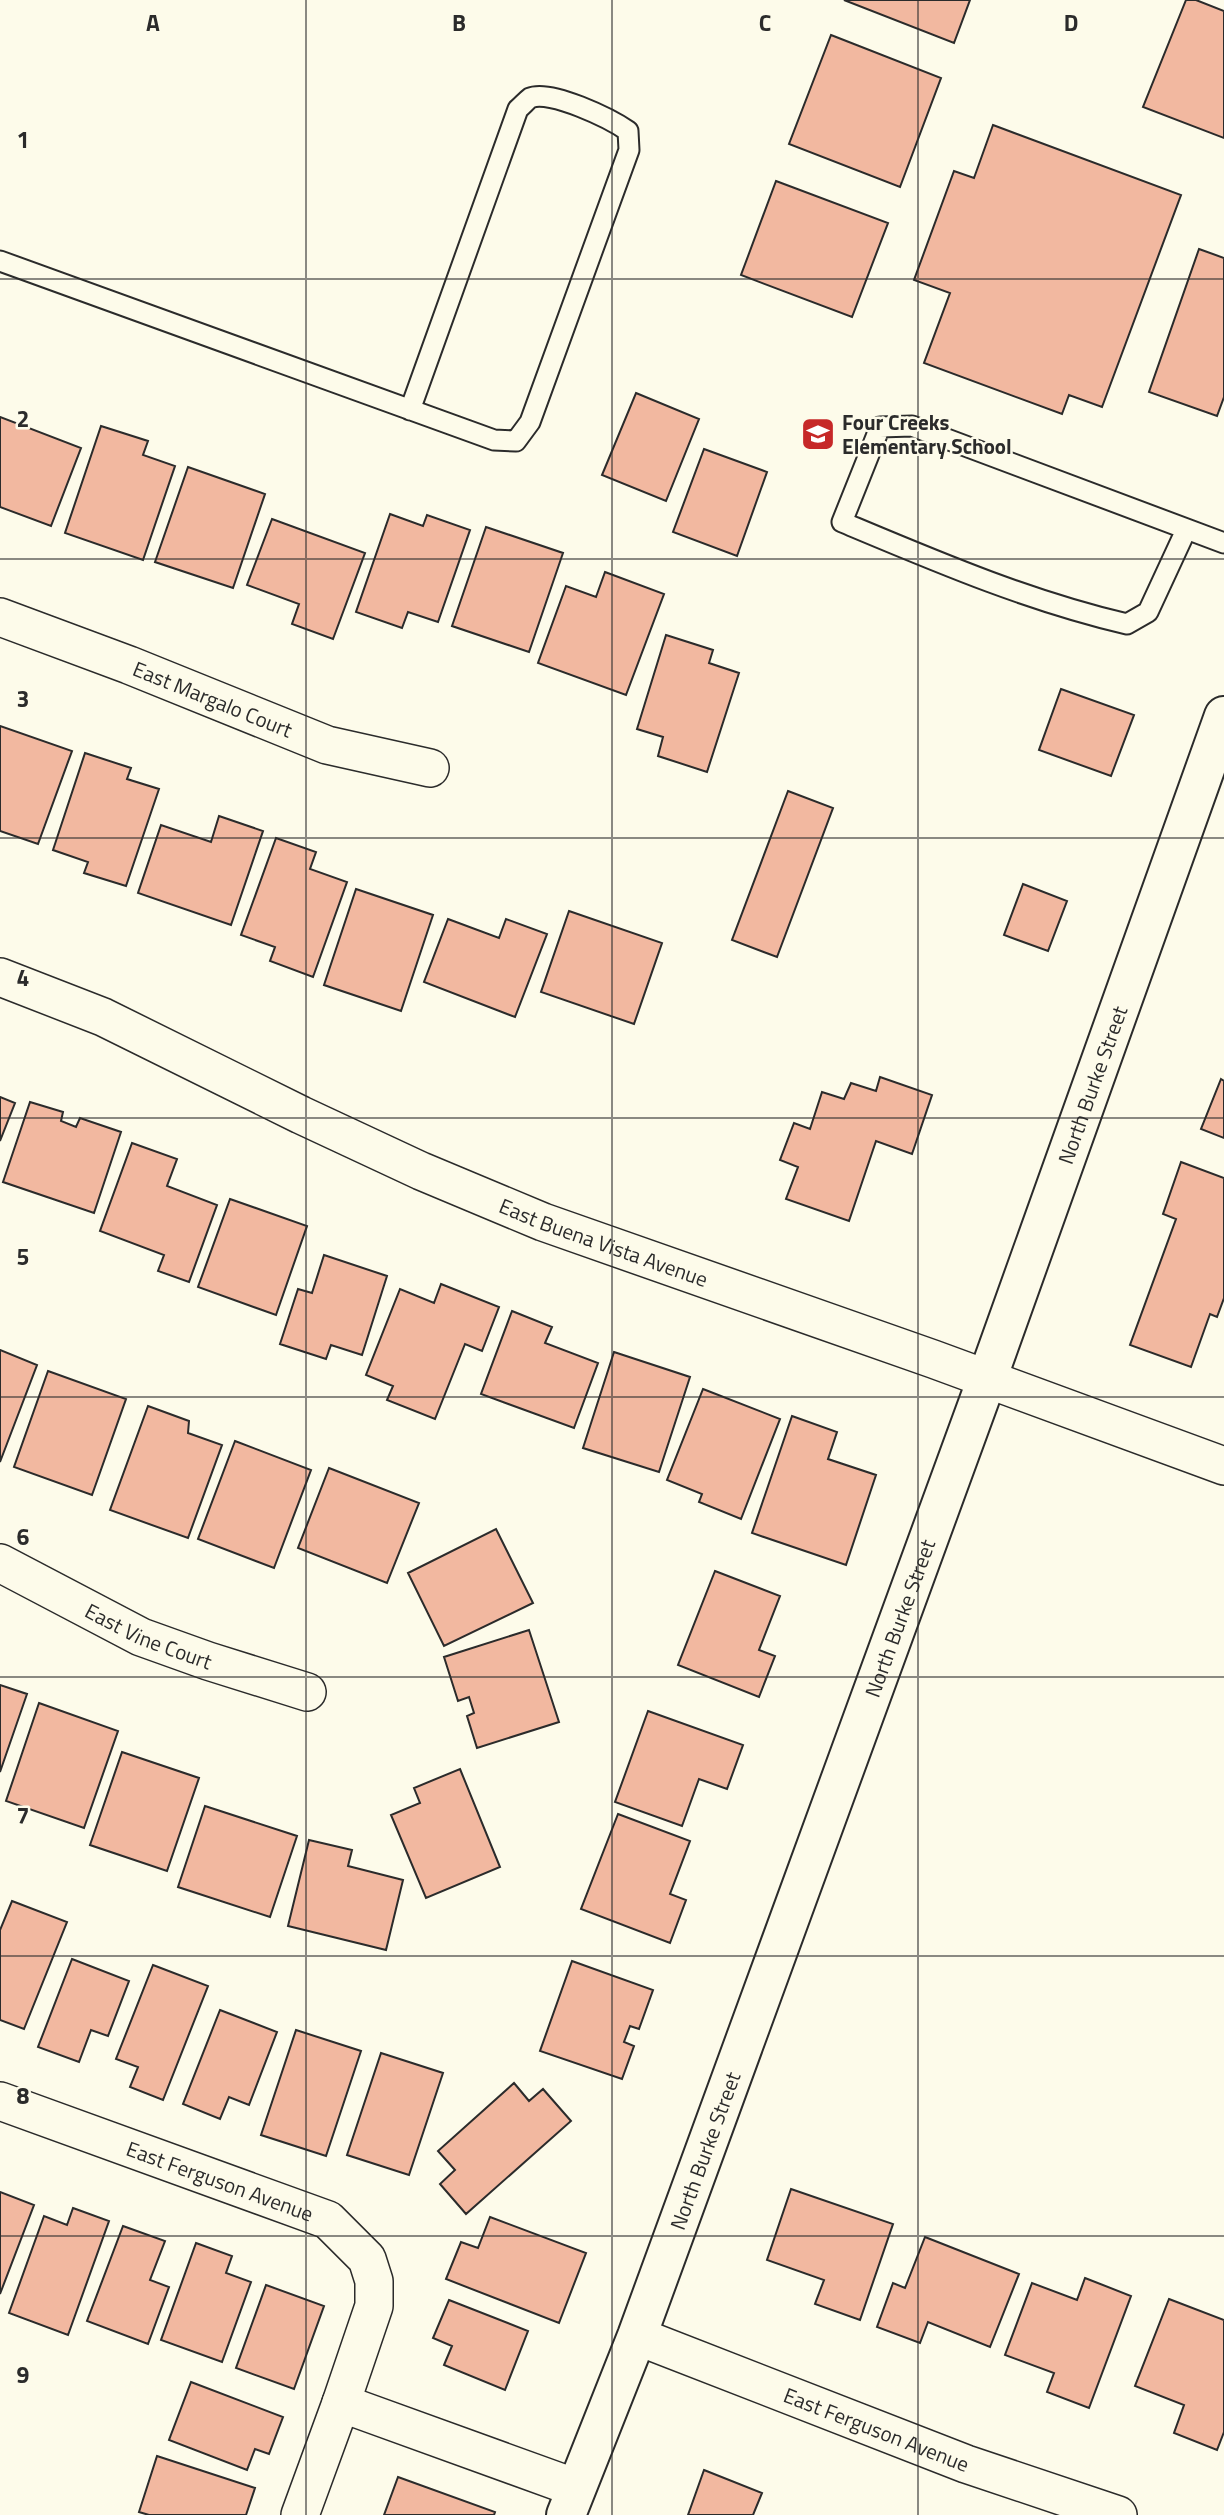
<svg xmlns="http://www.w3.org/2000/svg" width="1224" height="2515" font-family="'Titillium Web',sans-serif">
<rect width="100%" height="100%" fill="#fdfbea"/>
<path fill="#f2b8a0" stroke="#2b2b2b" stroke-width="2" d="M844 0H970L954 43Z
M1186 0H1196L1224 11V138L1143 107Z
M831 35 941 78 900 187 789 144Z
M993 125 1181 195 1102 407 1069 395 1062 414 924 363 950 293 914 280 954 171 974 178Z
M776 181 888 223 852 317 741 275Z
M1199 249 1224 258V397L1217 416 1149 392Z
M636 393 699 419 666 501 602 475Z
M0 417 81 448 51 526 0 507Z
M101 426 148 441 143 455 175 466 143 560 65 533Z
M704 449 767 472 737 556 673 532Z
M188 467 265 494 233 588 155 562Z
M390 514 423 526 427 515 470 530 438 622 408 612 402 628 356 612Z
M272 519 365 553 333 639 292 624 299 604 247 585Z
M486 527 563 553 529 652 452 626Z
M605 572 664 594 626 695 538 663 566 586 596 597Z
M666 635 713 650 709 663 739 673 707 772 658 756 663 737 637 729Z
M1061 689 1134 715 1111 776 1039 750Z
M0 726 72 751 38 844 0 831Z
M85 753 131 768 127 779 159 789 126 886 84 873 88 862 53 850Z
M788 791 833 808 777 957 732 940Z
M219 816 263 831 231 925 138 893 161 825 211 842Z
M276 838 316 852 310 869 347 882 313 977 270 961 275 947 241 935Z
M1023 884 1067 901 1048 951 1004 935Z
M356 889 433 915 401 1011 324 985Z
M569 911 662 943 634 1024 541 992Z
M448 919 499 938 506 919 547 934 515 1017 424 982Z
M880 1077 932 1095 912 1154 876 1141 849 1221 786 1199 798 1167 780 1160 794 1123 810 1129 822 1092 844 1099 851 1083 876 1091Z
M1221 1079 1224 1081V1138L1201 1129Z
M0 1097 15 1103 0 1141Z
M30 1102 63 1112 61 1121 76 1127 80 1118 121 1132 94 1213 3 1182Z
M132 1143 177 1159 167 1186 217 1205 189 1282 158 1271 164 1255 100 1231Z
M1181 1162 1224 1178V1298L1217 1317 1210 1314 1191 1367 1130 1345 1176 1219 1163 1214Z
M230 1199 307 1226 276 1315 198 1287Z
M324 1255 387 1276 362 1355 331 1345 326 1359 280 1344 298 1289 312 1293Z
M441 1284 499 1307 482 1351 465 1344 435 1419 387 1400 393 1386 366 1375 400 1289 434 1303Z
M512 1311 552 1327 545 1343 598 1363 574 1428 481 1394Z
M0 1350 37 1365 0 1462Z
M614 1352 690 1377 659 1472 583 1448Z
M48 1371 126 1399 92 1495 14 1467Z
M703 1389 780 1419 741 1519 699 1502 702 1494 667 1480Z
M148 1406 189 1421 188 1433 222 1445 188 1538 110 1510Z
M792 1416 837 1432 828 1459 876 1475 846 1565 752 1533Z
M235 1441 311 1470 274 1568 198 1539Z
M329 1468 419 1503 387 1583 298 1548Z
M496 1529 533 1603 444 1646 408 1573Z
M715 1571 780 1596 759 1650 775 1656 759 1697 678 1665Z
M529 1630 559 1722 477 1748 467 1716 474 1713 469 1697 458 1701 444 1657Z
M0 1685 27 1694 0 1772Z
M39 1703 118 1731 84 1828 6 1801Z
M648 1711 743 1745 727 1789 699 1779 682 1826 615 1802Z
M122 1752 199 1778 167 1871 90 1845Z
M460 1769 500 1867 426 1898 391 1815 420 1803 414 1788Z
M205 1806 297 1836 270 1917 178 1887Z
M618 1814 690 1841 670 1894 686 1900 670 1943 581 1909Z
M309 1840 352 1850 348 1866 403 1880 386 1950 288 1926Z
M12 1901 67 1922 24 2029 0 2020V1930Z
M72 1959 129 1981 108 2036 91 2030 79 2062 38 2047Z
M572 1961 653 1990 639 2029 630 2026 624 2042 634 2046 622 2079 540 2051Z
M153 1965 208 1986 163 2100 130 2087 138 2067 116 2059Z
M220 2010 277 2032 249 2105 229 2097 220 2119 183 2104Z
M296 2030 361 2051 326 2156 261 2135Z
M381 2053 443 2073 409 2175 347 2155Z
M514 2083 529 2101 543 2089 571 2121 466 2214 440 2184 455 2170 438 2151Z
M791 2189 893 2224 860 2320 815 2304 824 2280 767 2260Z
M0 2192 34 2205 0 2294Z
M73 2208 109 2221 68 2335 9 2313 44 2216 67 2225Z
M490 2217 586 2253 559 2323 446 2279 461 2242 478 2248Z
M123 2226 165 2241 150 2280 169 2287 148 2344 87 2321Z
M925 2237 1019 2274 990 2347 928 2322 920 2343 877 2327 893 2283 905 2288Z
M196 2243 232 2256 226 2273 251 2282 222 2362 161 2340Z
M1085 2278 1131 2296 1089 2408 1047 2392 1054 2373 1005 2355 1032 2283 1077 2300Z
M266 2285 324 2306 294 2389 236 2368Z
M1169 2299 1224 2320V2432L1217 2450 1174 2433 1184 2405 1135 2386Z
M449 2300 528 2331 505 2390 444 2365 452 2346 433 2338Z
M191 2382 283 2417 269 2454 255 2449 247 2470 169 2440Z
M157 2456 255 2488 246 2515H149L139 2512Z
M704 2470 762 2493 753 2515H688Z
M398 2477 495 2512 494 2515H384Z"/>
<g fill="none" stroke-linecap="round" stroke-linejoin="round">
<g stroke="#2b2b2b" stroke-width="23">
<path id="service" d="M0 261 494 440 516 441 530 422 629 150 628 131C611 119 550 89 530 98 526 101 522 106 518 109L410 410
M1186 530 1148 612 1127 624C1028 601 935 561 842 522L880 427 912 426 1224 543"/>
</g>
<g stroke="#2b2b2b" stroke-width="40">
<g id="minor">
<path id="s1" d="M0 617 129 665 327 745 430 768"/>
<path id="s2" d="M0 977 103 1017 301 1115 421 1171 543 1222 933 1359 1224 1466"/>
<path id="s3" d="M0 1563 141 1637 208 1661 307 1692"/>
<path id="s4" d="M0 2101 328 2220 367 2259 374 2281V2306L341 2403 576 2488"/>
<path id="s5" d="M637 2336 966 2464 1118 2515"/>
<path d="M300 2515 341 2403"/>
</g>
</g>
<g stroke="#2b2b2b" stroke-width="42">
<g id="tertiary">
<path id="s6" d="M566 2515 637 2336 987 1379 1224 716"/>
</g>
</g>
<use href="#service" stroke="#fdfbea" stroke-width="19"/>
<use href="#minor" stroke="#fdfbea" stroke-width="37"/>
<use href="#tertiary" stroke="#fdfbea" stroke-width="38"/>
</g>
<path fill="none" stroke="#2b2b2b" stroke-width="2" stroke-opacity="0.55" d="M306 0V2515M612 0V2515M918 0V2515M0 279H1224M0 559H1224M0 838H1224M0 1118H1224M0 1397H1224M0 1677H1224M0 1956H1224M0 2236H1224"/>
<defs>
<g id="school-square" transform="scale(1.75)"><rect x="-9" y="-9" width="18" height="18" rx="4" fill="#c62828" stroke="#fdfbea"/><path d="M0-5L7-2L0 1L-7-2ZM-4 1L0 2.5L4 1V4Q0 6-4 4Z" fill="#fff"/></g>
</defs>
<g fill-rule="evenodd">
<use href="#school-square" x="818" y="434"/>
</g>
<g text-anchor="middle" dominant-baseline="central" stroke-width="5" stroke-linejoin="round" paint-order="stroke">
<g font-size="21" font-weight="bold" fill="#2b2b2b" stroke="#fdfbea" text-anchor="start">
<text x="842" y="422">Four Creeks<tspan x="842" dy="24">Elementary School</tspan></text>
</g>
<g font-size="21" fill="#2b2b2b" stroke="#fdfbea">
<text stroke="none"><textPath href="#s1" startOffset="228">East Margalo Court</textPath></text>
<text stroke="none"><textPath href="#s6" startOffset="1524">North Burke Street</textPath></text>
<text stroke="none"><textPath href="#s2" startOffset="660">East Buena Vista Avenue</textPath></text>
<text stroke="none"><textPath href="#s6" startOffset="957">North Burke Street</textPath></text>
<text stroke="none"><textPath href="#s3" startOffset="166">East Vine Court</textPath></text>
<text stroke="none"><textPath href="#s6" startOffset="390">North Burke Street</textPath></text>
<text stroke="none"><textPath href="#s4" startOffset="234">East Ferguson Avenue</textPath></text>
<text stroke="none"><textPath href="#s5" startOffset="257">East Ferguson Avenue</textPath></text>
</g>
</g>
<g font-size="23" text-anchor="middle" font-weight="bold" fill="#2b2b2b" stroke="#fdfbea" stroke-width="5" stroke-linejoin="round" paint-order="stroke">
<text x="153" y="31">A</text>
<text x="459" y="31">B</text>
<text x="765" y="31">C</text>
<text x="1071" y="31">D</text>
<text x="23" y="148">1</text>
<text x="23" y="427">2</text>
<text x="23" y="707">3</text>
<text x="23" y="986">4</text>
<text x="23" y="1265">5</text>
<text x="23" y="1545">6</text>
<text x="23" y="1824">7</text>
<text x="23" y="2104">8</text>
<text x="23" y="2383">9</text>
</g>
</svg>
